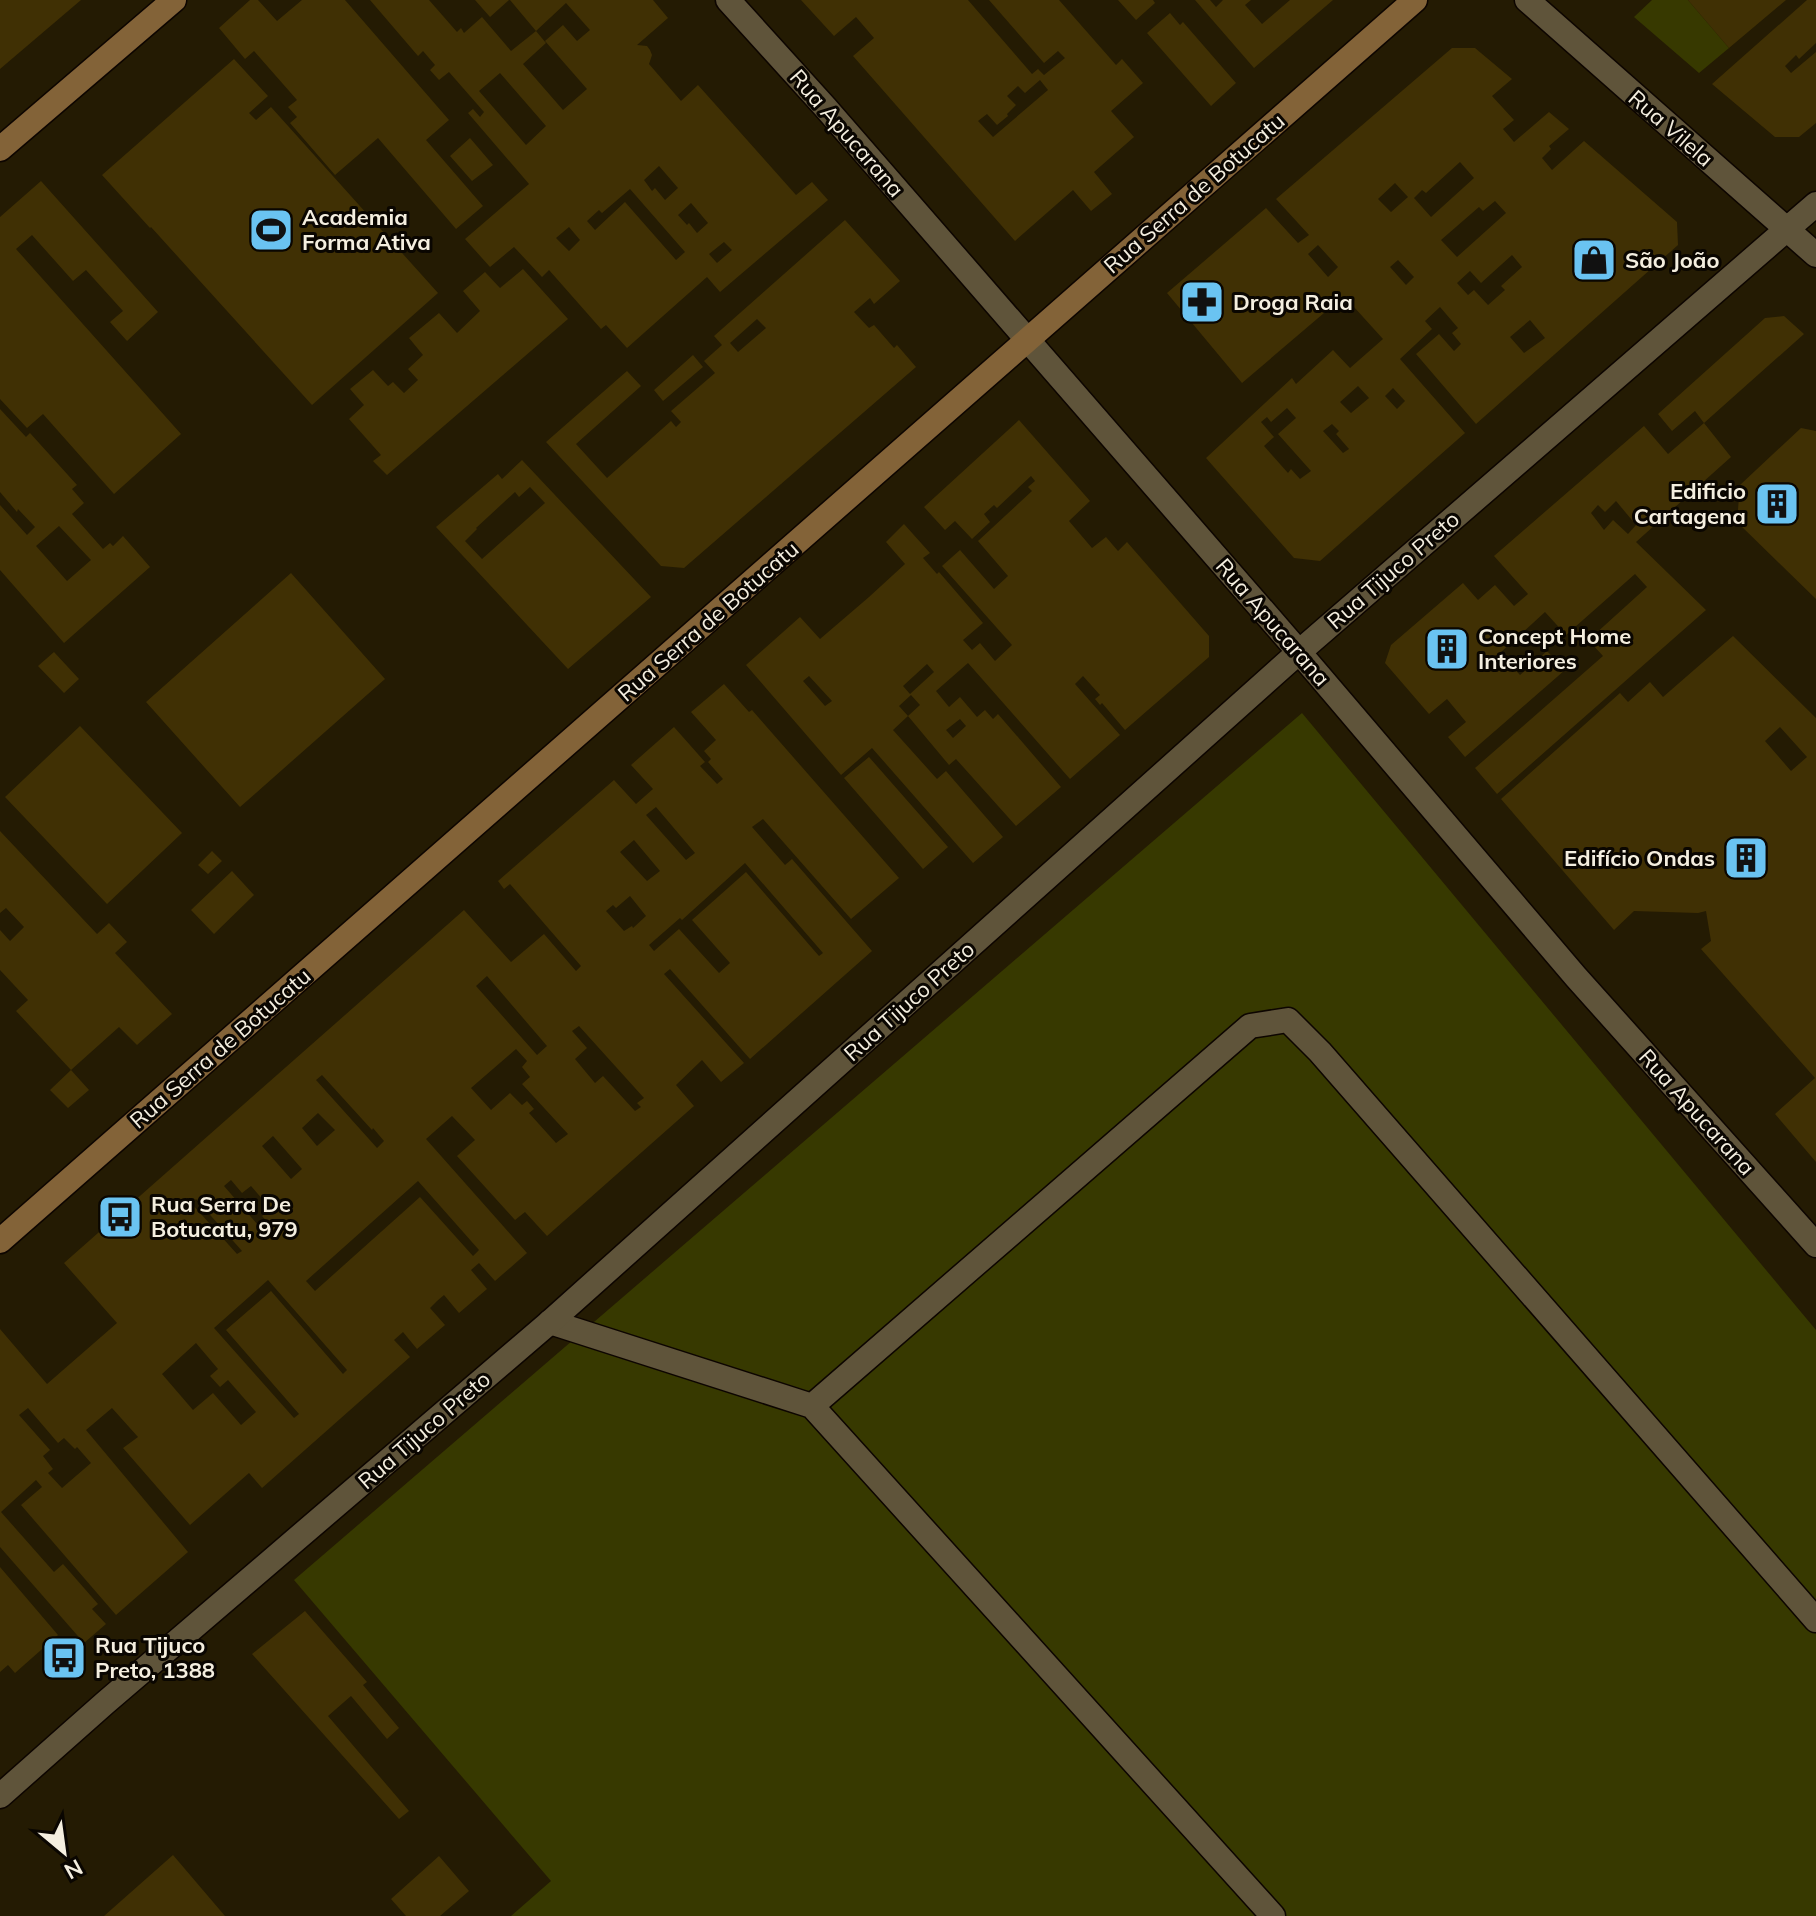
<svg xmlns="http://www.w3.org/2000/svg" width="1816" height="1916" font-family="Mulish,sans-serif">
<rect width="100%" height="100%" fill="#241b03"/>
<path fill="#373900" d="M1652 0H1688L1729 48 1699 73 1634 17Z
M1302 713 1816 1330V1916H511L551 1881 294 1580Z"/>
<path fill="#403004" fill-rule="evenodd" d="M0 0H81L0 69Z
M250 0H258L277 21 302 0H345L449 120 426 140 483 206 456 229 378 138 335 175 290 123 297 117 288 107 297 100 254 51 245 59 219 28Z
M370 0H429L457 32 461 28 464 33 482 17 511 51 536 31 546 43 523 64 563 110 587 89 545 41 563 25 577 41 590 30 566 3 536 31 510 0H653L668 18 637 45 647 46 650 50 652 55 649 64 681 101 698 85 796 195 812 182 828 200 720 292 707 277 627 348 606 325 601 329 549 270 542 277 514 247 490 267 465 239 529 184 468 113 473 109 480 117 484 112 449 72 439 80 430 70 435 65 423 51 418 56ZM500 73 546 126 526 145 479 91ZM659 166 678 188 665 200 655 188 652 191 644 180ZM630 189 685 252 676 260 625 202 595 230 587 221 599 210 602 213ZM691 203 708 223 697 233 689 223 687 225 678 215ZM569 227 580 240 569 251 556 238ZM724 242 732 250 717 263 709 254Z
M475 0H509L490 17Z
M801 0H968L1032 74 1038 69 1044 75 1065 58 1058 51 1044 63 989 0H1059L1116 65 1122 59 1143 83 1111 111 1134 137 1094 172 1112 194 1091 211 1073 190 1015 241 853 56 874 38 856 17 834 36ZM1040 80 1048 90 993 137 978 121 987 114 997 125 1008 116 1007 114 1016 105 1007 96 1018 86 1025 93Z
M1118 0H1153L1155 3 1136 20Z
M1195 0H1210L1216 7 1223 0H1251L1245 5 1262 24 1290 0H1333L1254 68Z
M1688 0H1786L1729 48Z
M1807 0H1816V43L1799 59 1796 55 1785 66 1791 73 1816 52V123L1799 137H1775L1712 84Z
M1170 13 1180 25 1183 22 1236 83 1211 106 1147 33Z
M1452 48H1475L1512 79 1492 96 1514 120 1503 129 1514 142 1549 112 1569 129 1549 146 1551 149 1542 158 1552 170 1584 141 1677 222 1678 245 1476 424 1416 354 1439 334 1454 351 1461 344 1452 333 1458 328 1440 307 1425 321 1432 329 1400 359 1465 433 1320 561 1294 558 1206 458 1292 378 1296 384 1333 350 1350 368 1383 339 1344 296 1242 383 1167 293 1266 208 1298 243 1309 235 1276 199ZM1460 162 1474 178 1431 217 1414 198 1422 190 1426 193ZM1395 183 1408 197 1391 212 1378 199ZM1495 201 1506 213 1457 257 1441 240 1479 207 1483 211ZM1318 245 1338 267 1328 277 1308 254ZM1512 255 1522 267 1501 286 1505 290 1488 305 1474 290 1468 295 1457 283 1470 271 1481 283ZM1398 260 1414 277 1406 285 1390 267ZM1530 320 1545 338 1524 353 1510 337ZM1358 386 1369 398 1351 413 1340 402ZM1393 388 1405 401 1397 409 1385 396ZM1287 408 1296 418 1278 434 1311 471 1300 479 1291 469 1288 473 1264 446 1274 437 1261 422 1267 417 1271 422ZM1332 424 1339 431 1336 434 1349 449 1343 453 1323 431Z
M234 59 268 96 249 113 256 120 271 107 438 293 312 405 151 227 150 228 102 175Z
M470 138 493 165 472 181 450 156Z
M41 181 158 312 127 341 110 322 123 311 86 270 73 281 32 235 16 249 181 434 114 494 43 414 27 428 0 399V217Z
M845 220 900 281 874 304 870 298 854 312 869 328 874 325 894 348 897 345 916 367 684 568 661 566 546 442 627 371 641 386 576 444 607 478 671 421 676 427 681 422 671 411 715 373 704 361 722 345 714 336ZM757 319 766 328 738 352 730 343Z
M523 269 568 319 387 475 373 461 381 455 349 419 364 405 350 389 373 370 388 386 393 382 404 393 418 380 408 369 423 355 409 338 439 313 457 333 480 311 463 291 485 272 500 288Z
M1784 316 1804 334 1704 423 1695 411 1672 431 1658 414 1765 318Z
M693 355 703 367 663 401 654 390Z
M0 409 26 437 30 433 77 485 72 489 84 503 72 514 103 549 110 543 113 546 123 536 150 567 64 643 0 570V505L27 535 35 527 18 509 17 512 0 492ZM59 526 91 560 67 581 36 546Z
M1019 420 1090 501 1069 521 1092 548 1106 537 1118 551 1127 542 1209 636V657L1125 730 1102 703 1100 705 1095 699 1100 695 1083 676 1075 684 1120 735 1070 779 968 663 936 691 949 707 960 697 977 717 985 710 993 719 998 714 1061 787 1016 826 956 759 949 765 908 716 920 705 911 695 899 706 908 716 893 730 937 779 946 771 1003 837 973 863 872 748 841 775 746 665 800 617 820 639 869 597 905 564 886 542 904 524 930 553 923 558 937 574 939 572 983 623 963 640 972 650 980 643 995 661 1012 645 942 566 960 550 994 589 1008 576 978 541 1032 491 1028 487 1035 481 1031 476 997 508 994 505 984 514 990 522 972 539 955 521 945 530 924 507ZM927 664 934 672 910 694 903 686ZM809 676 832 701 825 706 803 681ZM960 719 966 726 953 738 946 730Z
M1704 423 1731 457 1636 542 1706 610 1497 794 1475 768 1603 656 1592 644 1598 639 1594 635 1647 587 1635 574 1566 635 1545 612 1500 653 1520 675 1547 651 1565 670 1465 757 1448 737 1466 722 1447 699 1429 714 1385 663 1391 645 1463 583 1478 600 1495 585 1514 606 1528 594 1494 556 1644 426 1668 454ZM1616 501 1636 525 1628 534 1613 520 1604 530 1591 513 1598 505 1605 512Z
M1801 428 1816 431V599L1737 522 1740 485Z
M522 460 651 597 568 669 436 527 498 474 502 479ZM530 487 545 503 482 559 465 541 477 529 476 528 515 492 519 497Z
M291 573 385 679 240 807 146 702Z
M1733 636 1816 718V1162L1775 1114 1815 1078 1701 949 1711 941 1706 911 1698 913 1634 911 1614 930 1501 799 1620 693 1628 702 1650 682 1663 697ZM1780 727 1807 757 1791 771 1765 741Z
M54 652 79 679 64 693 38 666Z
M724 684 749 712 752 710 899 878 851 919 763 819 752 827 785 865 792 859 872 951 750 1059 670 969 664 974 744 1063 721 1082 702 1060 676 1085 694 1106 547 1236 525 1212 515 1220 457 1156 475 1140 452 1116 426 1139 527 1253 495 1281 479 1263 471 1270 487 1289 459 1313 444 1295 437 1301 430 1308 445 1325 417 1349 403 1332 394 1340 410 1357 262 1488 249 1473 190 1525 123 1448 138 1437 112 1408 86 1430 188 1552 116 1615 21 1505 42 1487 36 1480 1 1512 54 1572 63 1564 98 1604 92 1609 106 1624 84 1643 0 1547V1329L47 1384 117 1323 64 1263 464 910 511 962 544 934 576 971 581 966 510 884 504 889 498 881 614 780 636 804 653 789 631 765 674 727 705 762 700 766 717 784 723 779 708 762 711 759 704 751 716 740 691 712ZM656 807 695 853 686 860 646 815ZM634 840 660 871 647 881 620 852ZM745 863 823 953 819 956 746 872 692 920 730 963 719 973 679 929 654 951 649 945 680 918 682 920ZM630 896 646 916 633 928 632 926 624 931 606 911 613 905 616 908ZM487 976 547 1046 537 1055 476 986ZM579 1026 644 1098 637 1103 641 1107 635 1111 603 1076 595 1083 575 1059 587 1048 572 1031ZM516 1049 527 1061 522 1067 530 1077 522 1084 568 1134 556 1143 529 1113 534 1109 527 1101 522 1105 510 1093 491 1110 471 1088ZM322 1075 372 1130 373 1128 384 1141 377 1148 316 1080ZM318 1113 335 1130 317 1146 302 1128ZM273 1136 302 1169 291 1179 262 1146ZM231 1180 242 1193 251 1186 271 1209 262 1216 271 1226 264 1232 224 1186ZM418 1181 479 1250 473 1256 420 1197 315 1291 306 1281ZM196 1199 242 1251 237 1254 192 1204ZM268 1280 347 1370 343 1374 271 1291 226 1330 299 1414 294 1418 214 1328ZM196 1343 218 1369 210 1376 220 1387 228 1380 256 1412 241 1425 213 1393 193 1410 162 1374ZM28 1408 58 1443 64 1438 75 1449 77 1447 91 1463 62 1488 48 1473 53 1469 43 1456 50 1450 19 1415Z
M80 726 182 833 107 904 5 797Z
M869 757 948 847 923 869 844 778Z
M0 831 97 934 109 923 127 942 115 953 172 1014 137 1045 119 1027 71 1070 16 1011 28 1000 0 970V930L10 941 24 927 6 908 0 913Z
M212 851 222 861 208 874 198 865Z
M232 871 254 895 214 934 191 910Z
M71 1070 89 1090 68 1108 50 1090Z
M0 1567 58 1635 15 1673 8 1665 0 1672Z
M305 1611 367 1682 363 1685 399 1728 387 1739 351 1696 328 1716 409 1811 399 1819 252 1654Z
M173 1855 225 1916H104Z
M439 1856 469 1891 440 1916H406L391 1899Z"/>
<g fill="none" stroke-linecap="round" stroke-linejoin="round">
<g stroke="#0d0500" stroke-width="27">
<path id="lane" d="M550 1322 812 1406 1273 1916
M812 1406 1250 1026 1288 1020 1320 1052 1816 1620"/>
</g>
<g stroke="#0d0500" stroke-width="27">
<path id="street" d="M728 0 825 107 1299 652 1576 977 1816 1245
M1527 0 1816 255
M0 1796 105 1703 550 1322 1299 652 1816 204"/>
</g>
<g stroke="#0d0500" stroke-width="27">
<path id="secondary" d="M0 149 174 0
M0 1241 1415 0"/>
</g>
<use href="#lane" stroke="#5f543a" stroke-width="24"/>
<use href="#street" stroke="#5f543a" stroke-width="24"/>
<use href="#secondary" stroke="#836338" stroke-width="24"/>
</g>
<defs>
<g id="stadium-square" transform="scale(2.3)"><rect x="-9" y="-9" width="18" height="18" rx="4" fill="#6ac3f1" stroke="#0a0601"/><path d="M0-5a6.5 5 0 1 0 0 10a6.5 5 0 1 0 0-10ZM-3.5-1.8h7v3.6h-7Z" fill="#111"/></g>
<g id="shop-square" transform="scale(2.3)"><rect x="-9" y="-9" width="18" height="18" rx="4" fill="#6ac3f1" stroke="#0a0601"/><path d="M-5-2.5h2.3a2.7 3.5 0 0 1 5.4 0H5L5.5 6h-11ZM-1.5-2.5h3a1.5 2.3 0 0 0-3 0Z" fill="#111"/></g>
<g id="pharmacy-square" transform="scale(2.3)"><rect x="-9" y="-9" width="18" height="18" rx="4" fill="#6ac3f1" stroke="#0a0601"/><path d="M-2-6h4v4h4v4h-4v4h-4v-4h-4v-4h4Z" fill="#111"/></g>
<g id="building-square" transform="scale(2.3)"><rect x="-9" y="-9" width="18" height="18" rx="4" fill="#6ac3f1" stroke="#0a0601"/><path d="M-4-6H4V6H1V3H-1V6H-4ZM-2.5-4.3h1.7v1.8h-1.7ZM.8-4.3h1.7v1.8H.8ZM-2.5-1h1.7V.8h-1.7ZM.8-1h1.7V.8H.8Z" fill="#111"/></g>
<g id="bus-square" transform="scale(2.3)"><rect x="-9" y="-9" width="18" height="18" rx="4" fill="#6ac3f1" stroke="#0a0601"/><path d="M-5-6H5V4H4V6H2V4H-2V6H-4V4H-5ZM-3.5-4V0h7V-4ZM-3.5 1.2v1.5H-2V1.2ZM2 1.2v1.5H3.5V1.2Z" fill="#111"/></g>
</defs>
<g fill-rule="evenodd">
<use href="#stadium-square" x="271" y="230"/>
<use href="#shop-square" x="1594" y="260"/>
<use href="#pharmacy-square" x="1202" y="302"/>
<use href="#building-square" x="1777" y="504"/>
<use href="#building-square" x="1447" y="649"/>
<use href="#building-square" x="1746" y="858"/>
<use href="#bus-square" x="120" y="1217"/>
<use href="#bus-square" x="64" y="1658"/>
</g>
<g text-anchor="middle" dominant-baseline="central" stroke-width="6" stroke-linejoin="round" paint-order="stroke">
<g font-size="22" fill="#f4eedf" stroke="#0a0601">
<text transform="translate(1671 128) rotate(41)">Rua Vilela</text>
<text transform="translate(847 133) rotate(49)">Rua Apucarana</text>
<text transform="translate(1194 193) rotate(-41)">Rua Serra de Botucatu</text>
<text transform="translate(1393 570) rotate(-41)">Rua Tijuco Preto</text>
<text transform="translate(708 621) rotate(-41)">Rua Serra de Botucatu</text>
<text transform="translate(1273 622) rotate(49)">Rua Apucarana</text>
<text transform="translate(909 1001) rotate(-42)">Rua Tijuco Preto</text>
<text transform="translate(220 1048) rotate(-41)">Rua Serra de Botucatu</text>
<text transform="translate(1697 1112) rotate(48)">Rua Apucarana</text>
<text transform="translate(424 1430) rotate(-41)">Rua Tijuco Preto</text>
</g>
<g font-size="22" font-weight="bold" fill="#f4eedf" stroke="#0a0601" text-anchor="start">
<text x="302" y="217">Academia<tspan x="302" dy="25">Forma Ativa</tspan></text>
<text x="1625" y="260">São João</text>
<text x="1233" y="302">Droga Raia</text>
<text x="1746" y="491" text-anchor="end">Edificio<tspan x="1746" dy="25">Cartagena</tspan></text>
<text x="1478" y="636">Concept Home<tspan x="1478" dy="25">Interiores</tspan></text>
<text x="1715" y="858" text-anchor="end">Edifício Ondas</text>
<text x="151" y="1204">Rua Serra De<tspan x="151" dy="25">Botucatu, 979</tspan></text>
<text x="95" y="1645">Rua Tijuco<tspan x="95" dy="25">Preto, 1388</tspan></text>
</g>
</g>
<g transform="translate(64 1852) rotate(151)" stroke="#0a0601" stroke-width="6" paint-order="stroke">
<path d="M0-6L14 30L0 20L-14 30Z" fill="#f4eedf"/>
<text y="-12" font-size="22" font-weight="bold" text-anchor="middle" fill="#f4eedf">N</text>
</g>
</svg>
